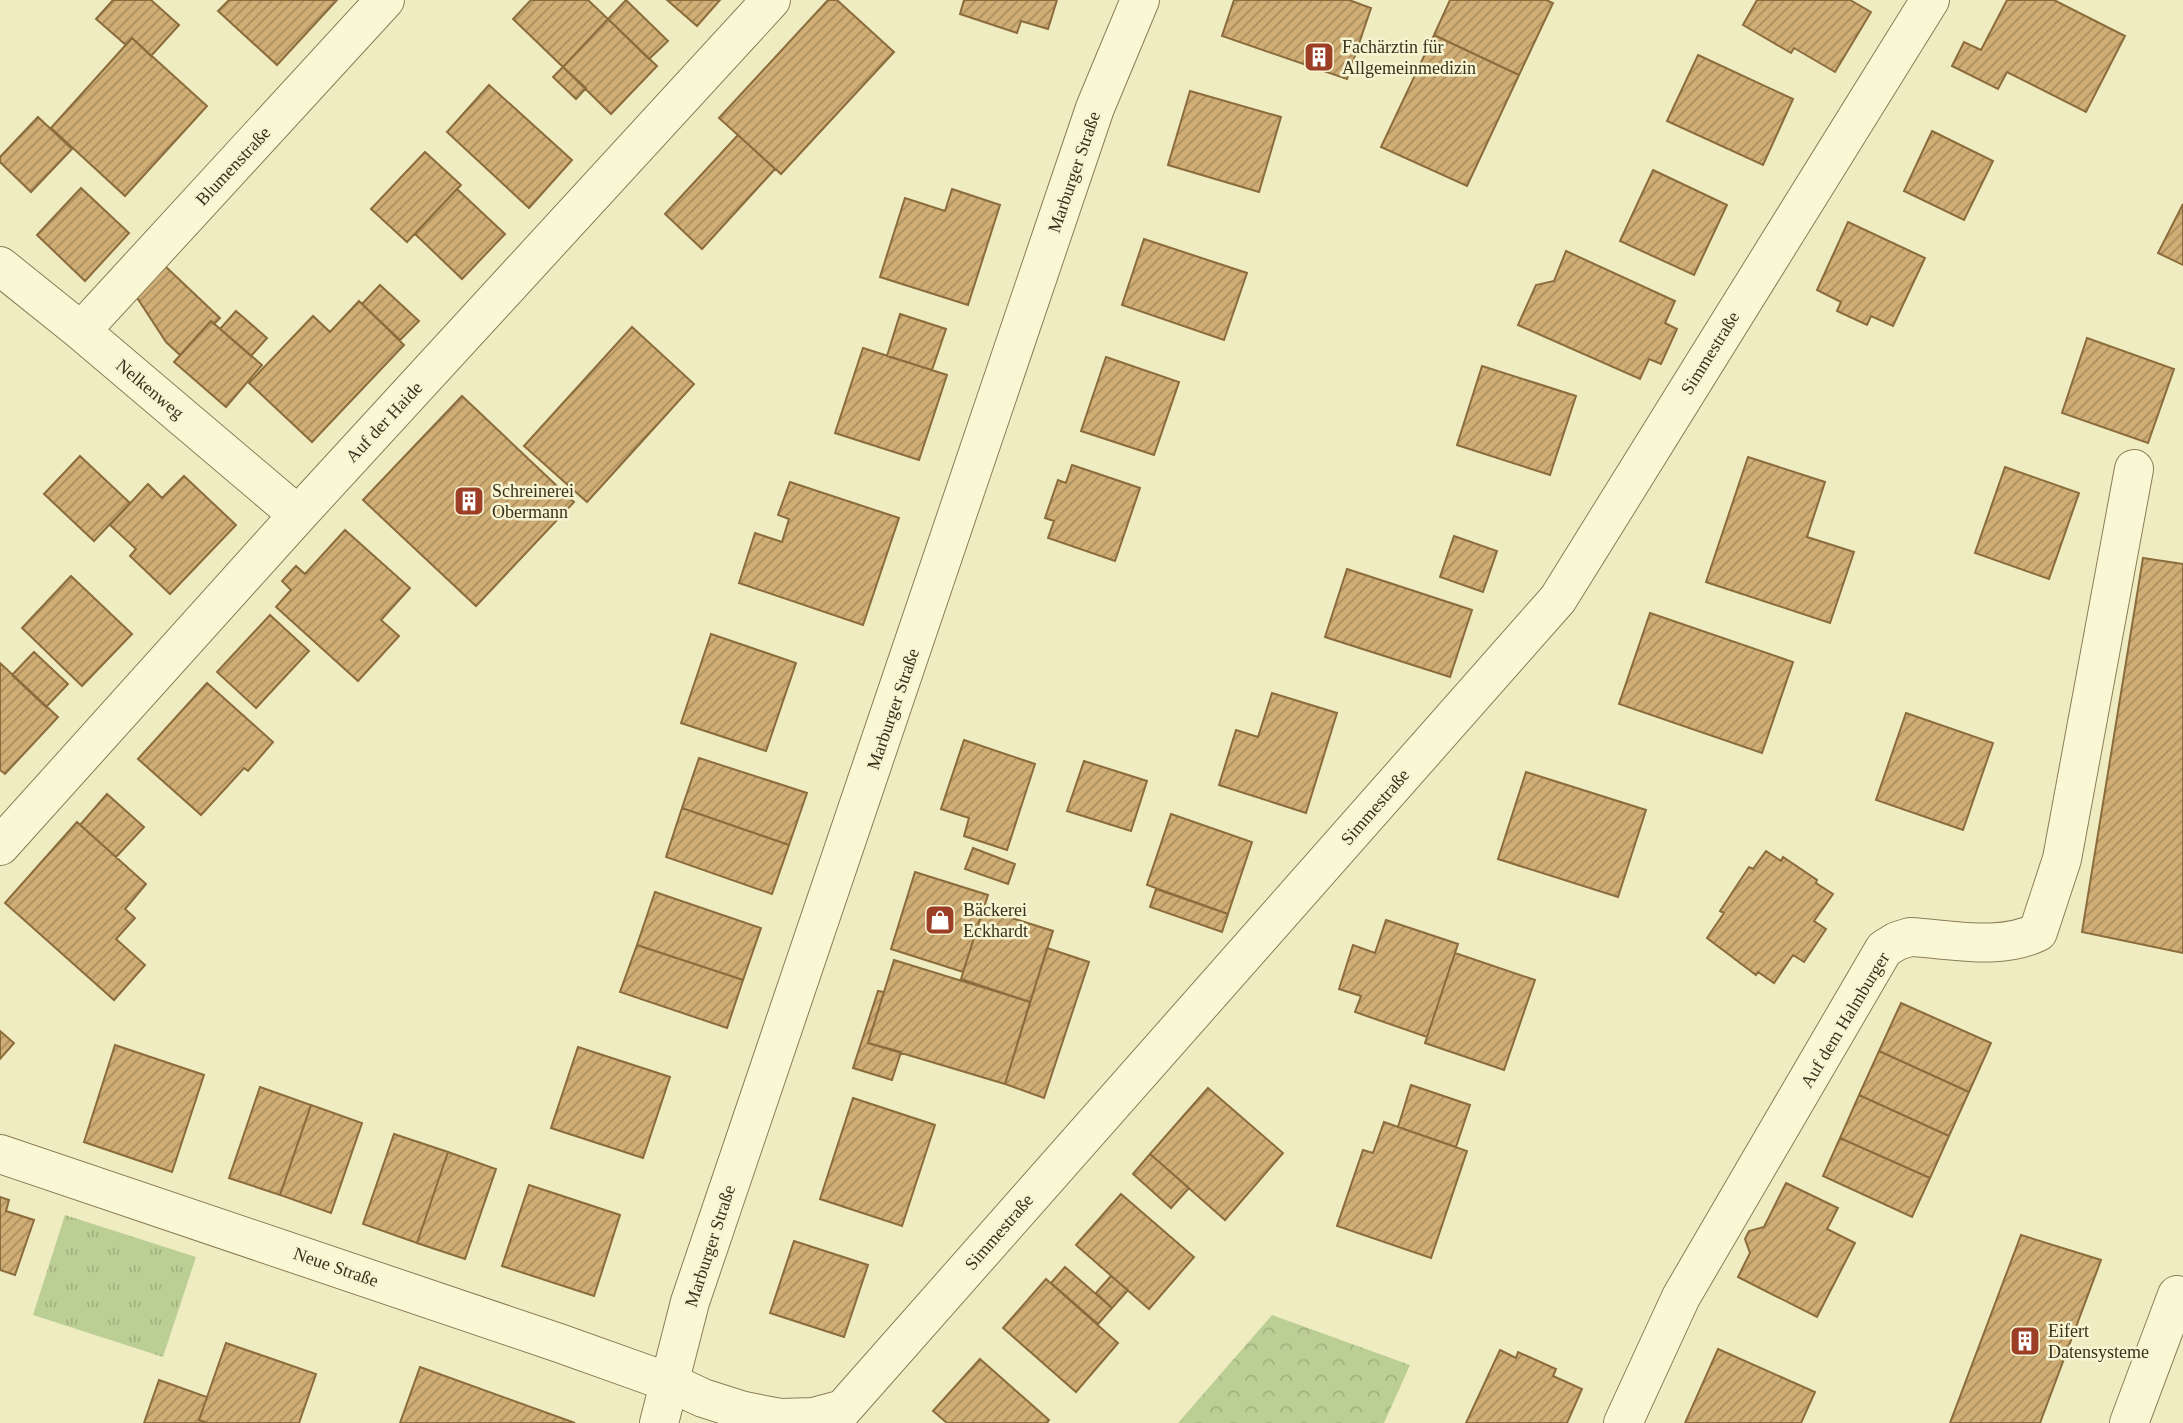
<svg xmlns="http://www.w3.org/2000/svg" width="2183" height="1423" font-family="'Times New Roman',serif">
<defs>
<pattern id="grass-tufts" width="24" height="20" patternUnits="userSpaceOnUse" patternTransform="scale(1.75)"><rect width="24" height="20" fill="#bbcf94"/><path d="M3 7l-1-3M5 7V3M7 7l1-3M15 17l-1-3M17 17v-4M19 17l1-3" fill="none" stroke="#a2b27f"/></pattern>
<pattern id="park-crowns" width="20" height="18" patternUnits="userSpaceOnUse" patternTransform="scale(1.75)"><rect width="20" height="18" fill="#bbcf94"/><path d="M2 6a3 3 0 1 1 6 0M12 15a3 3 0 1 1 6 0" fill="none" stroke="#a2b27f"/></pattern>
<pattern id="building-hatch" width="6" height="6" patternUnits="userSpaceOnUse" patternTransform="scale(1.75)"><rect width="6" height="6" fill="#d0ae75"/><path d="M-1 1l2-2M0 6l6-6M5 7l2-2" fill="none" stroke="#aa8e5f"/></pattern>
</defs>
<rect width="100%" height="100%" fill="#f0ecc1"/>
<path fill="url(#grass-tufts)" d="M65 1215 196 1257 163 1357 33 1315Z"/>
<path fill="url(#park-crowns)" d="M1272 1315 1410 1365 1384 1423H1178Z"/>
<path fill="url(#building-hatch)" stroke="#8b6c3c" stroke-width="2" d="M113 0H151L179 25 151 56 132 38 126 45 96 19Z
M229 0H337L277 65 218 11Z
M531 0H588L608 19 563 67 513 19Z
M626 0 668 41 649 59 608 19Z
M667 0H720L697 26Z
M828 0H837L894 52 781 174 719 118Z
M964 0H1057L1048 29 1021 21 1017 33 960 14Z
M1234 0H1349L1371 8 1347 79 1222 36Z
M1450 0H1546L1553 3 1519 75 1434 35Z
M1757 0H1850L1871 12 1835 72 1794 48 1791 53 1743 25Z
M2007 0H2054L2125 36 2086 112 2007 72 1998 89 1952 66 1964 42 1981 50Z
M608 19 657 66 611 114 563 67Z
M1434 35 1519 75 1467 186 1381 147Z
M132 38 207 106 125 196 51 128Z
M1698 55 1793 99 1763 165 1667 121Z
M563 67 586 88 576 99 553 77Z
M489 85 572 160 529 208 447 132Z
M1190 91 1281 117 1259 192 1168 165Z
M38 117 72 149 31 192 0 162V157Z
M1932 131 1993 161 1964 220 1904 191Z
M738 135 775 169 702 249 665 214Z
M425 152 461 185 407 242 371 209Z
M1653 170 1727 205 1694 275 1620 241Z
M81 188 129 233 85 281 37 235Z
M457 189 505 234 462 279 415 234Z
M952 189 1000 205 968 305 880 277 905 198 945 211Z
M2183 204V265L2158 253Z
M1848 222 1925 258 1893 326 1871 316 1867 325 1837 311 1841 302 1817 290Z
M1144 239 1247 273 1224 340 1122 305Z
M1566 251 1675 301 1665 323 1677 329 1661 364 1649 359 1640 379 1518 325 1536 285 1554 281Z
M165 266 220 318 214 324 211 321 180 355 166 342 136 296Z
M380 285 419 321 400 340 362 304Z
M359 301 404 345 312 442 249 383 313 316 330 332Z
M236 311 267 338 251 356 220 329Z
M900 314 946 329 932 370 887 356Z
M211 321 262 365 226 407 174 362Z
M632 327 694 384 587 502 524 446Z
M2087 338 2174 369 2148 443 2062 413Z
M863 348 947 375 919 460 835 433Z
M1106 357 1179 382 1154 455 1081 431Z
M1482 366 1576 396 1550 475 1457 445Z
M462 396 574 502 476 606 363 500Z
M80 456 130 503 94 541 44 494Z
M1748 457 1825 482 1807 537 1854 552 1830 623 1706 582Z
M1072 465 1140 488 1115 561 1048 538 1054 521 1045 518 1058 480 1066 483Z
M2005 467 2079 493 2049 579 1975 553Z
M184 476 236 525 170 594 130 556 136 549 110 525 148 484 162 498Z
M790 482 899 518 863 625 739 583 755 533 782 542 789 519 778 515Z
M345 530 410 588 381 620 399 636 358 681 276 607 291 590 282 581 296 566 305 574Z
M1454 536 1497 551 1483 592 1440 577Z
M2143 558 2183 564V953L2082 932Z
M1347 569 1472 610 1450 677 1325 637Z
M71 576 132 634 82 686 22 628Z
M1650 613 1793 662 1762 753 1619 704Z
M270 615 309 651 256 708 217 672Z
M711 634 796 663 766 751 681 723Z
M34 652 68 684 46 707 12 675Z
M0 663 58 717 5 774 0 770Z
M207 683 273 742 248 771 244 768 201 815 138 759Z
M1272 693 1337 713 1306 813 1219 785 1236 730 1258 737Z
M1906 713 1993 743 1963 830 1876 800Z
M964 740 1035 764 1007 850 964 836 969 818 941 809Z
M699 758 807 793 789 845 682 808Z
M1084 761 1147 781 1131 831 1067 811Z
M1526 772 1646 810 1618 897 1498 859Z
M107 794 144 827 116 857 80 825Z
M682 808 789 845 772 894 666 857Z
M1171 814 1252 842 1228 914 1147 885Z
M77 822 146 884 125 909 135 918 116 939 145 965 114 1000 5 903Z
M973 848 1015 864 1008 884 965 869Z
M1766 851 1781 861 1783 857 1817 880 1816 883 1833 894 1814 921 1826 929 1804 962 1793 955 1774 983 1758 972 1756 975 1707 938 1724 913 1720 911 1749 867 1753 869Z
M915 872 988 895 963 972 891 949Z
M1156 889 1228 914 1222 932 1150 907Z
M655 892 761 928 743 980 637 945Z
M983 909 1053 931 1030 1002 961 979Z
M1386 920 1458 944 1427 1037 1355 1012 1361 996 1339 989 1353 945 1375 953Z
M637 945 743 980 727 1028 620 992Z
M1047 948 1089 962 1044 1098 1005 1084Z
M1455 953 1535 980 1504 1070 1425 1043Z
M894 960 1030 1002 1005 1084 868 1043Z
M878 991 884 992 868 1043 901 1052 892 1080 853 1068Z
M1901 1003 1991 1043 1969 1092 1879 1051Z
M0 1031 14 1043 0 1059Z
M115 1045 204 1075 172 1172 84 1142Z
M578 1047 670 1077 643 1158 551 1128Z
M1879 1051 1969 1092 1949 1136 1859 1095Z
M1411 1085 1470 1105 1456 1147 1398 1127Z
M260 1087 311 1105 280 1195 229 1178Z
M1208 1088 1283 1153 1225 1220 1150 1154Z
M1859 1095 1949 1136 1930 1178 1840 1138Z
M853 1098 935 1125 902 1226 820 1199Z
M311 1105 362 1123 331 1213 280 1195Z
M1384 1122 1467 1151 1431 1258 1337 1226 1363 1150 1373 1153Z
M394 1134 448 1152 417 1243 363 1224Z
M1840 1138 1930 1178 1912 1217 1823 1176Z
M448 1152 496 1169 465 1259 417 1243Z
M1150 1154 1189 1188 1171 1208 1133 1174Z
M1786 1183 1838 1208 1827 1229 1855 1243 1817 1317 1738 1277 1750 1253 1745 1239 1749 1231 1764 1227Z
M529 1185 620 1215 594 1296 502 1266Z
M1121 1194 1194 1257 1149 1309 1076 1245Z
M0 1197 9 1200 6 1211 34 1220 15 1275 0 1270Z
M2021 1235 2101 1260 2040 1423H1950Z
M794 1241 868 1265 844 1337 770 1313Z
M1065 1267 1112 1308 1098 1324 1051 1283Z
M1111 1276 1128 1290 1112 1308 1096 1293Z
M1046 1279 1118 1343 1076 1392 1003 1328Z
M226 1343 316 1374 299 1423H208L199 1420Z
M1718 1349 1815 1392 1801 1423H1685Z
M1500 1350 1516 1358 1518 1352 1556 1369 1553 1376 1582 1389 1567 1423H1466Z
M980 1359 1049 1420 1047 1423H947L933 1411Z
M420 1367 575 1423H400Z
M159 1380 207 1397 199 1420 208 1423H144Z"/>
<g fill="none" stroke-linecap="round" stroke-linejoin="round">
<g stroke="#8a7d58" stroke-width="40">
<path id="minor" d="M0 266 81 331 298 515
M81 331 385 0
M0 846 298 515 771 0
M0 1154 559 1343 671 1383 703 1398 744 1411 780 1418 813 1417 843 1409 1558 599 1930 0
M659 1423 690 1302 1095 108 1140 0
M1623 1423 1681 1297 1884 949 1897 941 1910 937C1951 939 2000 951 2038 932L2062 859 2134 469
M2129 1423 2177 1295 2183 1297"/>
</g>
<use href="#minor" stroke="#faf7d5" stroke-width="38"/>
</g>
<defs>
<g id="building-square" transform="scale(1.575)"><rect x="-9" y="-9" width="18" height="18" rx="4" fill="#9c3d25" stroke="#f7f4d1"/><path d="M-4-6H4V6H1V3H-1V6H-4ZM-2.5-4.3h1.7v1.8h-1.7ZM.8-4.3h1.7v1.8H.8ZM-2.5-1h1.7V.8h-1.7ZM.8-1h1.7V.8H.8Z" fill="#fff"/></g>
<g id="shop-square" transform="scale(1.575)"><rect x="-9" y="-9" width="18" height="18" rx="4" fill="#9c3d25" stroke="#f7f4d1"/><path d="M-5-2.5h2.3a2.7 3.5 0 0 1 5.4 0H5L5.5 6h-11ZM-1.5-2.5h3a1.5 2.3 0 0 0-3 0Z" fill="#fff"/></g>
</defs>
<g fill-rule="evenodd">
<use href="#building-square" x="1319" y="57"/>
<use href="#building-square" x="469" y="501"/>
<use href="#shop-square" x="940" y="920"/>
<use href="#building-square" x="2025" y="1341"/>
</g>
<g text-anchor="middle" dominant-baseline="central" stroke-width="5" stroke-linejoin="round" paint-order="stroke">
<g font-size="18" fill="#39311d" stroke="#f7f4d1" text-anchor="start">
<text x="1342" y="47">Fachärztin für<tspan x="1342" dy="21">Allgemeinmedizin</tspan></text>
<text x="492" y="491">Schreinerei<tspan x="492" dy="21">Obermann</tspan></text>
<text x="963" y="910">Bäckerei<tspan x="963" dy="21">Eckhardt</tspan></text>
<text x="2048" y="1331">Eifert<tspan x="2048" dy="21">Datensysteme</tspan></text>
</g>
<g font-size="18" fill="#39311d" stroke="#f7f4d1">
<text transform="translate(233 166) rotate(-47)">Blumenstraße</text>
<text transform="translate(1074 172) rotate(-71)">Marburger Straße</text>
<text transform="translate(1710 353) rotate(-58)">Simmestraße</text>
<text transform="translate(150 389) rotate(40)">Nelkenweg</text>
<text transform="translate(384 422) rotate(-47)">Auf der Haide</text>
<text transform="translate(893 709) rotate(-71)">Marburger Straße</text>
<text transform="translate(1375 807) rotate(-49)">Simmestraße</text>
<text transform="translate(1845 1020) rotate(-59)">Auf dem Halmburger</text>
<text transform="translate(999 1232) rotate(-49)">Simmestraße</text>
<text transform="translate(710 1246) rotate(-72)">Marburger Straße</text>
<text transform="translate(336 1267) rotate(19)">Neue Straße</text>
</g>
</g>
</svg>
